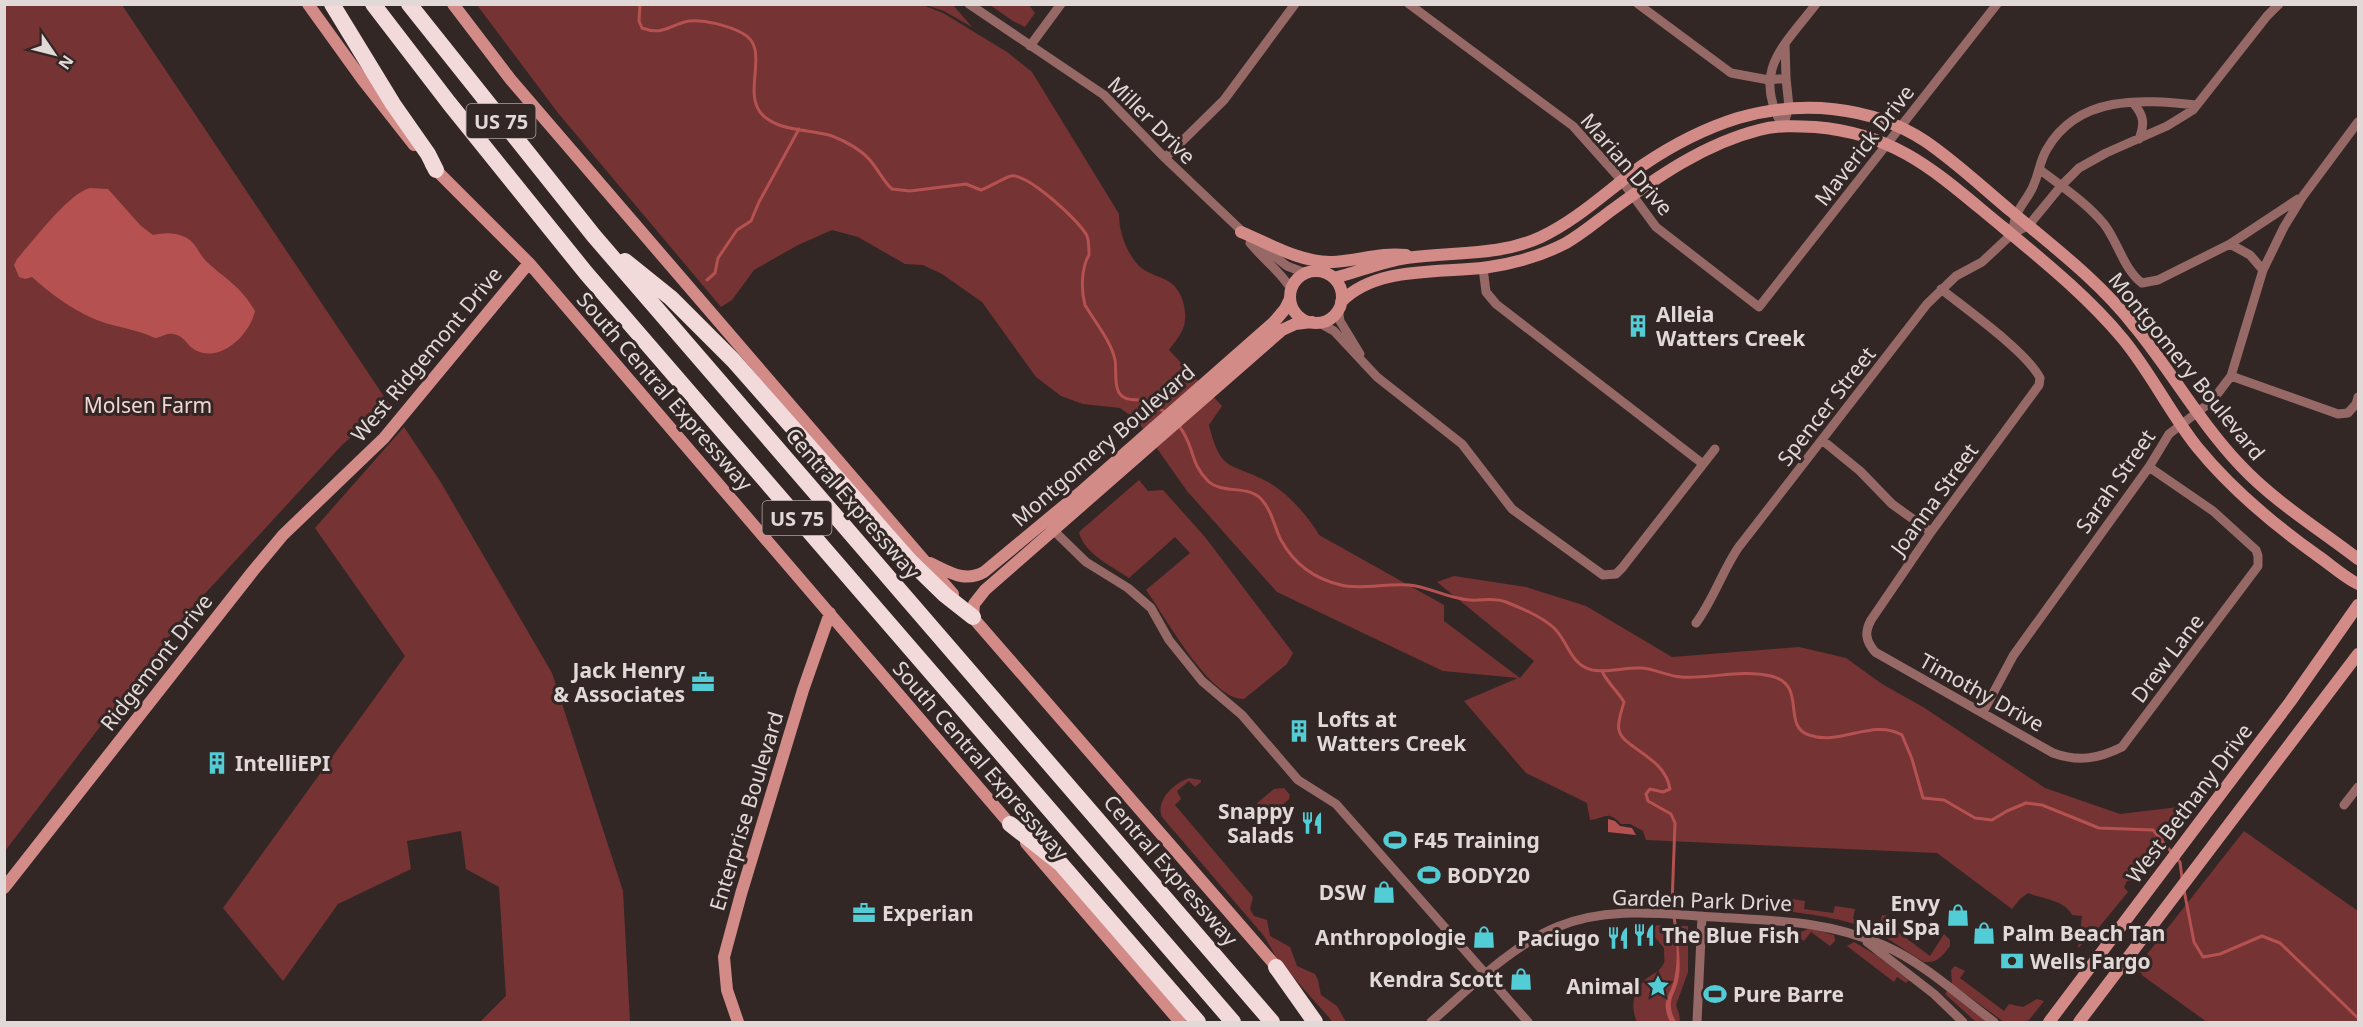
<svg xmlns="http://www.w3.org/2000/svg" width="2363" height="1027" font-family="'Noto Sans',sans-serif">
<rect width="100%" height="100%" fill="#332726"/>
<path fill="#763333" d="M920 4 943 13 1007 52 1032 72 1119 214C1119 232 1126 252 1139 266 1146 273 1159 276 1168 281 1182 289 1188 311 1184 326 1181 335 1174 343 1169 350L1222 406 1209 425C1221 474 1231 462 1268 482 1288 493 1308 516 1319 535L1444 605V621L1520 678 1534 661 1437 582 1454 576 1526 587 1586 606 1672 657 1799 647 1846 658 1882 684 1923 707 2045 788 2120 814 2187 806 2136 880 2127 881 2124 887 2128 892 2095 932 2078 948 2082 916 2072 915C2065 900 2043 899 2028 893L2020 899 2012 909 1937 853 1646 840 1643 831 1630 824H1621C1607 809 1605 819 1590 820L1587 803 1526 773 1464 701 1518 678 1443 671 1277 592 1187 491 1137 420 1120 408 1083 404 1061 396 1036 377 982 302 942 274 923 265 905 264 858 237 832 230 798 245 754 270 732 300 721 307 558 113 477 5Z
M5 5H122L389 404 342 445 187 613 5 851Z
M926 5H953L972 27 944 11Z
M990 5H1029L1035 13 1025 27 1013 21Z
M404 427 440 481 552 673 623 891 630 1022H480L506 996 499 887 466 869 461 831 407 841 411 869 338 904 283 981 223 908 405 656 315 528Z
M1139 480 1148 491 1163 490 1205 537 1293 653 1287 664 1244 699C1210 700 1165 616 1146 590L1190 553 1175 537 1129 578C1112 566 1084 554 1079 532Z
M1189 778 1201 780V782L1195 787 1189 781 1177 791 1181 799 1175 805 1253 897 1250 909 1254 916 1267 920 1270 936 1290 947 1297 966 1315 974 1318 980 1321 995 1337 1006 1346 1022H1333L1278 960 1264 936 1162 817C1155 801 1174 783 1189 778Z
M1284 788 1290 795 1289 799 1269 817 1257 803 1274 789Z
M2244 831 2358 911V1022H2207L2143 976 2137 967Z
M1787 898 1805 901 1804 909 1833 913 1835 906 1855 909 1853 919 1880 922 1882 915 1888 916 1894 929 1930 956 1944 934 1950 940V946C1942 956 1938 963 1924 962 1910 954 1897 944 1883 936 1849 918 1815 915 1778 910L1777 904 1786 905Z
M1657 925 1688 926V972L1676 1005 1679 1014 1680 1022H1637C1630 1007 1633 990 1646 979 1653 973 1660 972 1664 963 1665 959 1664 953 1664 948L1653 935V929Z
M1810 928 1834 935 1835 941 1830 946 1811 932 1804 941 1801 939V932Z
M1854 942 1876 955 1909 980 1906 983 1897 977 1894 982 1847 946Z
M1955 966 1965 971 1960 978 2004 1011 2009 1004 2023 1007 2037 999 2044 1001 2029 1020 2023 1022H2004L1952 984 1951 970Z
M1947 991 1987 1022H1976L1945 994Z"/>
<path fill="#b55251" d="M90 188 108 189 141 226 153 235C164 233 173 232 185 237 196 242 198 253 206 261 226 280 240 285 255 311 250 334 221 364 195 350 188 346 185 338 177 335 167 331 163 337 155 338 138 330 122 328 105 323 78 314 53 296 32 277L25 279 19 277 14 265 17 259C33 241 69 193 90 188Z
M1608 819 1615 821 1620 826 1632 828 1636 835 1608 832Z
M1676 927C1678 943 1681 960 1679 976 1676 997 1664 999 1676 1022H1670C1659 999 1672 997 1675 974 1678 959 1676 942 1676 927Z"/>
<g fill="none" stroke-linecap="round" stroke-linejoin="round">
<path stroke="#b55251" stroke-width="3" d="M640 4 639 21 642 28C664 36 669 25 689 21 704 19 729 26 742 33 771 47 743 89 760 112 775 132 811 129 832 136 846 141 865 152 873 164 880 173 884 182 892 189L910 191 966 184 981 190C989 187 1006 177 1011 176 1027 173 1080 221 1087 236 1089 241 1089 249 1089 255 1081 268 1081 291 1085 305 1095 322 1111 341 1115 360 1117 370 1113 389 1122 396 1127 401 1134 399 1140 400 1150 402 1158 407 1166 413
M707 280 715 273 718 258 737 230 751 221 759 202 799 129
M1179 426C1195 446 1189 462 1208 481 1223 495 1249 484 1262 500 1273 512 1274 527 1281 540 1294 564 1315 579 1341 585 1358 590 1389 583 1409 585 1430 587 1449 599 1470 600 1483 601 1493 597 1506 602 1521 608 1541 616 1554 628 1568 641 1570 665 1592 670 1608 673 1625 667 1642 668 1655 669 1667 676 1681 677 1711 679 1741 669 1771 676 1808 685 1781 726 1809 735 1840 746 1873 718 1902 735L1912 759 1923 798 1944 800 1975 818 1992 820 2007 811 2026 803 2042 805 2099 828 2153 830 2173 854
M1602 671C1608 684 1617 690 1624 702 1622 710 1617 722 1619 730 1622 748 1665 756 1670 789L1663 792 1650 789 1646 794 1648 801 1671 814 1675 823 1672 904 1676 930
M2177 859 2180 862 2182 878
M2184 890 2194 942 2203 957 2220 954 2262 936 2280 943 2358 1018"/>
<path stroke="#966967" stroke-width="9" d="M969 4 1104 95 1165 158 1245 234
M1409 4 1573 126 1622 181 1656 227 1759 307 1997 4
M1638 4 1731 73 1769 80 1786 78
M1030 46 1061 4
M2133 103C2144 115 2145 124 2139 139
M1783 127C1751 71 1783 47 1816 4
M1783 127 1789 107 1786 78 1785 44
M1165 158 1224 100 1295 4
M2039 169C2061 186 2086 202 2104 224 2118 242 2124 270 2142 283L2158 280 2230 244 2298 199
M2012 234C2013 229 2014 222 2016 216 2020 205 2030 196 2034 184 2039 173 2040 160 2047 149 2078 95 2141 99 2196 105
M1256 242 1287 266 1305 273
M1250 243C1263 259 1281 272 1291 289
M2230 244 2250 255 2263 270
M1483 268 1486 292 1496 304 1703 464
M1941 289C1966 309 2027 352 2040 378L2039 385 1931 532 1871 620C1864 633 1866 641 1875 652L2053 753C2078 762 2098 759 2122 747L2258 566V556L2256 550 2213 511 2149 467
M1338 308 1340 321 1360 354
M1318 322 1334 331 1377 377 1462 444 1512 509 1603 575 1616 574 1622 568 1715 449
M2231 376 2338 414 2348 413 2356 404 2358 397
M1822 440 1860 471 1892 504 1931 532
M1049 526 1086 562 1128 588 1151 608 1169 640 1202 681 1242 715 1298 780 1336 804 1528 1022
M1696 623C1713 600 1722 572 1738 548L1927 304 1956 276 1982 262 2012 234 2029 225 2061 186 2079 168 2106 153 2167 126 2193 110 2267 16 2279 4
M1983 712 2013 656 2149 467 2169 434 2212 401 2231 376 2263 270 2284 227 2303 196 2358 122
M2344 805 2358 787
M1867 942 1934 994 1963 1022
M1431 1022C1469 989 1509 947 1557 927 1607 906 1662 914 1714 917 1775 921 1824 920 1883 945 1924 963 1959 996 1994 1022
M1697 1022 1702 916"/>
<path stroke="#d38b88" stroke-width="12" d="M308 4 362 79 414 145
M453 4 511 80 953 594
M431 165 529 263 1015 830
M1241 232C1270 244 1301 263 1333 262 1358 261 1381 252 1406 255
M1290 297a26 26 0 1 1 52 0a26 26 0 1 1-52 0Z
M1334 278C1358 272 1381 262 1406 258 1452 251 1498 257 1541 237 1579 219 1609 189 1643 165 1671 146 1706 128 1738 118 1800 100 1870 105 1925 141 1956 162 1983 188 2012 212 2055 248 2100 282 2135 327 2172 372 2200 423 2241 466 2275 502 2319 529 2358 559
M1341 302C1377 265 1441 274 1489 267 1517 263 1541 256 1566 243 1582 234 1597 221 1612 210 1657 177 1704 144 1759 130 1777 125 1797 126 1815 127 1901 134 1941 177 2004 228 2046 263 2088 297 2123 339 2151 373 2170 413 2197 447 2232 490 2273 524 2318 556 2331 565 2344 577 2358 584
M930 563C950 572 964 583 984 572L1083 490 1274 322 1285 309 1290 299
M968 612 1281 972
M973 617 974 604 985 590 1282 330 1295 324 1312 322
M1026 843 1180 1022
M4 888 253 571 283 535 384 438 529 263
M738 1022 727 990 724 957 741 894 803 690 830 613
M2049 1022 2290 702 2358 605
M2079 1022 2358 654"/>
<path stroke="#f1dad9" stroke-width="16" d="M332 4 393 104 428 154 436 170
M373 4 449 103 586 273 1233 1022
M409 4 594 236 1272 1022
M625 261 671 298 733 360 910 561 945 595 973 617
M1010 824 1061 864 1198 1022
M1276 967 1315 1022"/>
</g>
<defs>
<g id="building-bare" transform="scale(1.8)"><path d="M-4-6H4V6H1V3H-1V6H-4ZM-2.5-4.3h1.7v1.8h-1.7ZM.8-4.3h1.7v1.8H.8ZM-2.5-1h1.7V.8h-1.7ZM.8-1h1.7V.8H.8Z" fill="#52ccd5" stroke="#332726" stroke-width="2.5" paint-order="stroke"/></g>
<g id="office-bare" transform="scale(1.8)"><path d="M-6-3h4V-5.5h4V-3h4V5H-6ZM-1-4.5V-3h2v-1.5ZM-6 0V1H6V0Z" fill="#52ccd5" stroke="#332726" stroke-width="2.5" paint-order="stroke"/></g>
<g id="restaurant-bare" transform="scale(1.8)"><path d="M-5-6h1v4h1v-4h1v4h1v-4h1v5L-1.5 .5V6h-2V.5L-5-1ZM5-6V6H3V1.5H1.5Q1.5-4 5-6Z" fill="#52ccd5" stroke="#332726" stroke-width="2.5" paint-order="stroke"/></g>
<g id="stadium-bare" transform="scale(1.8)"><path d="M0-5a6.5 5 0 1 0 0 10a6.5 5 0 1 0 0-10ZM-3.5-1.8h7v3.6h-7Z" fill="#52ccd5" stroke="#332726" stroke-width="2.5" paint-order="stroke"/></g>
<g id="shop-bare" transform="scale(1.8)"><path d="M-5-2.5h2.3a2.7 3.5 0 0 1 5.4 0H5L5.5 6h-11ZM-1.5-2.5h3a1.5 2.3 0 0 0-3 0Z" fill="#52ccd5" stroke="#332726" stroke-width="2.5" paint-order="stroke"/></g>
<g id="bank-bare" transform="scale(1.8)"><path d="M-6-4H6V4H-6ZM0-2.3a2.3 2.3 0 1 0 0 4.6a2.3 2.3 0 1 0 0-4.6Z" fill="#52ccd5" stroke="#332726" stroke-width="2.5" paint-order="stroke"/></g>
<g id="sight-bare" transform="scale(1.8)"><path d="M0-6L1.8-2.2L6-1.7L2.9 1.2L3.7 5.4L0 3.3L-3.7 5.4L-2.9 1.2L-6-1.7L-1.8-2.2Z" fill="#52ccd5" stroke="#332726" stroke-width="2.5" paint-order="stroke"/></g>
</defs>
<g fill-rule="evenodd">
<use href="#building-bare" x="1638" y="326"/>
<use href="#office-bare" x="703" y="682"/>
<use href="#building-bare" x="1299" y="731"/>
<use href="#building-bare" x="217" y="763"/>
<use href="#restaurant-bare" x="1312" y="823"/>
<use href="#stadium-bare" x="1395" y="840"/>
<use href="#stadium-bare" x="1429" y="875"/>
<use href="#shop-bare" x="1384" y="892"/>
<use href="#office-bare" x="864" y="913"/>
<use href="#shop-bare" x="1958" y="915"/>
<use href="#shop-bare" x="1984" y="933"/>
<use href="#restaurant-bare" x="1644" y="935"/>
<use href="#shop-bare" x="1484" y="937"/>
<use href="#restaurant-bare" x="1618" y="938"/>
<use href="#bank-bare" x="2012" y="961"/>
<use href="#shop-bare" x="1521" y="979"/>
<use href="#sight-bare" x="1658" y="986"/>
<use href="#stadium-bare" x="1715" y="994"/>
</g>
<g text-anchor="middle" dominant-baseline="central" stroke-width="6" stroke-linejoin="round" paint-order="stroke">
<g fill="#332726" stroke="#ada4a3" stroke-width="1.5">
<rect x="466.5" y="104" width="69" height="34" rx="4.5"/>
<rect x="762.5" y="501" width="69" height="34" rx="4.5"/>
</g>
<g font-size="20" font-weight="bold" fill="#e1d9d8">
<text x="501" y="121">US 75</text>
<text x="797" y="518">US 75</text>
</g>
<g font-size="21" fill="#e1d9d8" stroke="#332726">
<text transform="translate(1152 120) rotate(45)">Miller Drive</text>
<text transform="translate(1864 145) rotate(-52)">Maverick Drive</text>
<text transform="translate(1627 164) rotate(49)">Marian Drive</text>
<text transform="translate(426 354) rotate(-50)">West Ridgemont Drive</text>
<text transform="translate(2187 366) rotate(51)">Montgomery Boulevard</text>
<text transform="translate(665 391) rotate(49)">South Central Expressway</text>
<text transform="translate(1826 406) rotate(-52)">Spencer Street</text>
<text transform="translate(1103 445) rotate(-41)">Montgomery Boulevard</text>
<text transform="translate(2115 481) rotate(-55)">Sarah Street</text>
<text transform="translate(1934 499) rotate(-54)">Joanna Street</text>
<text transform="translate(853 503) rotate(49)">Central Expressway</text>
<text transform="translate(2167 658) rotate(-53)">Drew Lane</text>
<text transform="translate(156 662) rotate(-52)">Ridgemont Drive</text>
<text transform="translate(1982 692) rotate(29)">Timothy Drive</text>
<text transform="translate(981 760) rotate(49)">South Central Expressway</text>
<text transform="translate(2189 803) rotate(-53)">West Bethany Drive</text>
<text transform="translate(746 811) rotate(-73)">Enterprise Boulevard</text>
<text transform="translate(1171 870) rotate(49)">Central Expressway</text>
<text transform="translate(1702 900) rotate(2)">Garden Park Drive</text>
</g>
<g font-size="21" font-weight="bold" fill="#e1d9d8" stroke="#332726" text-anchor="start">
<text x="1656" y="314">Alleia<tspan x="1656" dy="24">Watters Creek</tspan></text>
<text x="685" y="670" text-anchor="end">Jack Henry<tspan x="685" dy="24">&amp; Associates</tspan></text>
<text x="1317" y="719">Lofts at<tspan x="1317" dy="24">Watters Creek</tspan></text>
<text x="235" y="763">IntelliEPI</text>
<text x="1294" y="811" text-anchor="end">Snappy<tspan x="1294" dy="24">Salads</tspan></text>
<text x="1413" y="840">F45 Training</text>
<text x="1447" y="875">BODY20</text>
<text x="1366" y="892" text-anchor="end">DSW</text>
<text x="1940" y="903" text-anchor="end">Envy<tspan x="1940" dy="24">Nail Spa</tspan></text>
<text x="882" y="913">Experian</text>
<text x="2002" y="933">Palm Beach Tan</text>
<text x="1662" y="935">The Blue Fish</text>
<text x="1466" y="937" text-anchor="end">Anthropologie</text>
<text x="1600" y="938" text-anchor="end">Paciugo</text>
<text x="2030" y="961">Wells Fargo</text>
<text x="1503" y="979" text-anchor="end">Kendra Scott</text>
<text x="1640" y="986" text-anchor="end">Animal</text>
<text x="1733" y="994">Pure Barre</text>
</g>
<g font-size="21" fill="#f2d6d4" stroke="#332726">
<text x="148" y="405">Molsen Farm</text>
</g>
</g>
<rect width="2363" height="1027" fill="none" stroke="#e1d9d8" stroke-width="12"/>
<g transform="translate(54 54) rotate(125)" stroke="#332726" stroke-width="4.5" paint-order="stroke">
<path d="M0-4.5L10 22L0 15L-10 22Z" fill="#e1d9d8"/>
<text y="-9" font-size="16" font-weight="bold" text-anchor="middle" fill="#e1d9d8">N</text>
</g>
</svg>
